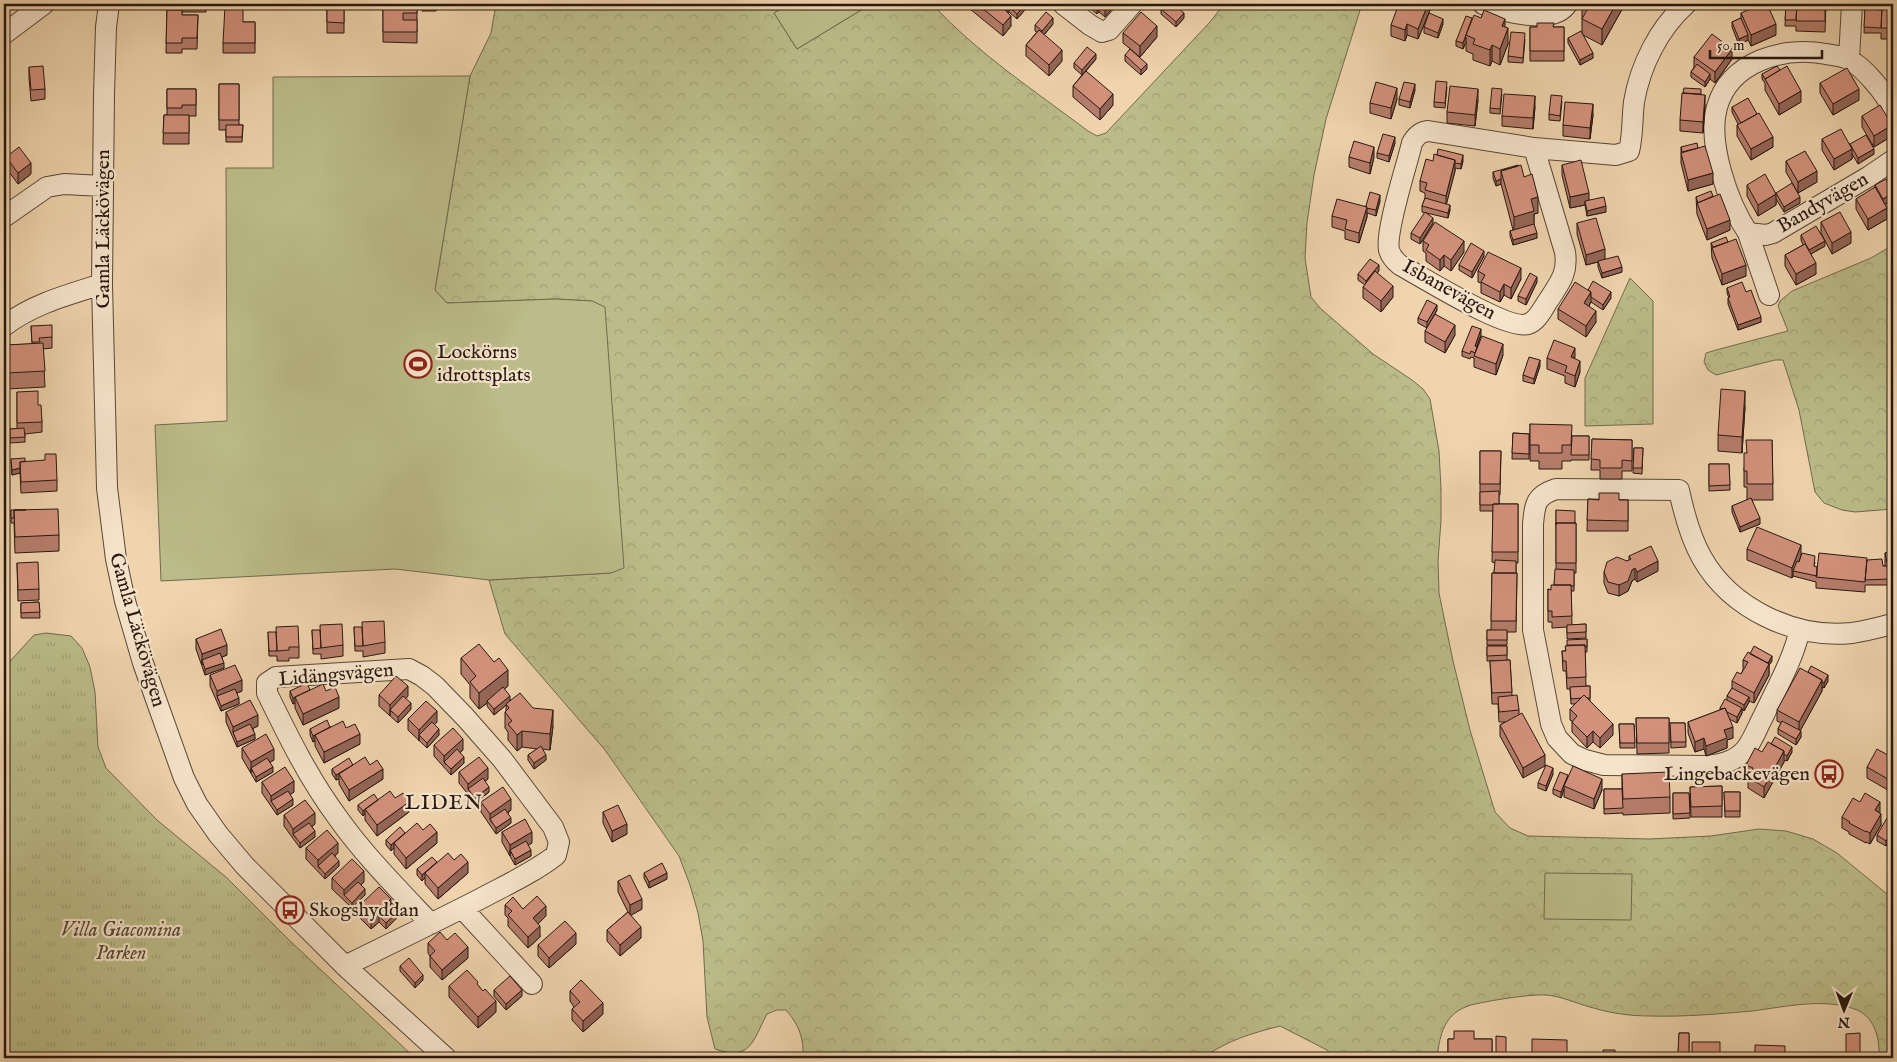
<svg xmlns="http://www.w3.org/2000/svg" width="1897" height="1062" font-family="'IM FELL English',serif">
<defs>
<pattern id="grass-tufts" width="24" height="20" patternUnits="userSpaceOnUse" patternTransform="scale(1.25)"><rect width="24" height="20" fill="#bbbc89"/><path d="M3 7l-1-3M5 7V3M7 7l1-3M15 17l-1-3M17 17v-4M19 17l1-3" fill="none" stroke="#a1a175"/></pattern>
<pattern id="forest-crowns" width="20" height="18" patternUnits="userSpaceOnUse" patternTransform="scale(1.25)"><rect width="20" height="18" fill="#bbbc89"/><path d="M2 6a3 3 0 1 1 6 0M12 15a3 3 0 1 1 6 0" fill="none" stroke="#a1a175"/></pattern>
</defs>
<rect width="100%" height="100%" fill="#efd4ad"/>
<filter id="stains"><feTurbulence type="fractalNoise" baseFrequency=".004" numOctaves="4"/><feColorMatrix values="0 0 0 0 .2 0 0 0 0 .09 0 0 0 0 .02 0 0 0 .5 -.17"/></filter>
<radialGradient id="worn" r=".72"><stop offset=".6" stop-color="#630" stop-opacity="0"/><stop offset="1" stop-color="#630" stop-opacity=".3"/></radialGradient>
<path fill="url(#grass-tufts)" stroke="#716a4c" d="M46 633 71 636 82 648 90 667 95 692 98 747 106 768 157 820 227 878 288 939 415 1058H4V668L34 635Z"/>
<path fill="url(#forest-crowns)" stroke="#716a4c" d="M496 4H789L774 13 797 49 866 7 865 4H932C977 53 1035 91 1088 131L1097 136 1106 133 1210 22 1224 4H1362L1326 119 1314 175 1307 223 1305 258 1311 297 1320 308 1373 354 1412 380 1423 389 1430 399 1439 451 1441 489V520L1438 561 1439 593 1453 661 1470 730 1495 812 1510 828 1528 836 1649 839 1711 836 1759 829 1786 831 1813 839 1837 853 1893 899V1058H1879C1880 1041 1876 1018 1857 1010 1825 997 1785 1007 1752 1011 1718 1014 1684 1017 1650 1016 1630 1016 1609 1013 1590 1007 1575 1003 1561 996 1546 995 1529 994 1487 1001 1471 1005 1444 1013 1440 1034 1437 1058H1334L1327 1050 1280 1026C1249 1034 1229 1040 1202 1058H803C804 1038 799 1025 786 1010H777L767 1014C753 1040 751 1062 715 1049L707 1017 703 941 698 913 690 885 679 856 605 750 505 634 489 580 611 573 592 301 556 299 447 303 435 290 470 76 491 33Z
M1893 245V509L1855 512 1842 510 1824 503 1815 492 1799 410 1783 360H1775L1716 375 1708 370 1704 362 1706 353 1716 350 1788 331 1778 306 1780 301 1792 291 1871 258Z
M1630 278 1653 301V424L1585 426V378Z"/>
<path fill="#bbbc89" stroke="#716a4c" d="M789 4H865L866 7 797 49 774 13Z
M470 76 435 290 447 303 556 299 592 301 605 307 624 568 611 573 489 580 395 569 161 581 155 425 227 421 226 168H273V77Z
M1545 873 1632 874 1631 920 1544 919Z"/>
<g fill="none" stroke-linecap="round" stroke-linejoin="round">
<g stroke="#594737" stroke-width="22">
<path id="minor" d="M109 4 106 27 104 94 102 284 107 488 116 559 125 601 143 663 184 778 197 804 218 834 245 866 345 966 446 1058
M1063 4 1090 25 1102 32 1109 30 1132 4
M1483 4C1503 11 1553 26 1567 4
M4 34 44 4
M1849 59 1852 4
M1893 110C1886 94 1864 67 1848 59 1842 56 1833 55 1826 54 1784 46 1730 61 1717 107 1707 143 1728 203 1748 233L1766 235 1773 233 1868 177 1893 160
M1534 148 1565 252C1568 272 1561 281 1550 298 1544 306 1538 321 1528 324 1508 331 1422 277 1400 265 1395 261 1391 257 1389 250 1385 231 1407 165 1412 143 1416 136 1420 132 1428 131L1534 148 1616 155 1629 151C1633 136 1632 118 1634 102 1640 66 1659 28 1686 4
M4 217 47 187 64 184 103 186
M1748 233 1769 295
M4 326C33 304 67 295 102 284
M1800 629C1793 660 1777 687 1764 715 1758 726 1753 740 1746 749 1735 762 1720 765 1704 766L1604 765 1585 760 1572 754 1557 738 1551 724 1533 630V524C1535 504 1535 496 1556 489L1679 490C1684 514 1690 537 1702 558 1731 609 1795 639 1852 633 1866 631 1880 627 1893 624
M462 908 532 984
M345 966C390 944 435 922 480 899 506 885 533 873 556 855L559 842 553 827 502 759 465 717 435 686 422 676 409 669 276 677 267 683V693C288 736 309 779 338 818 364 855 400 891 431 924"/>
</g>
<use href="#minor" stroke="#f5e3ca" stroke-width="20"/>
</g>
<path fill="#b57d6b" stroke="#271810" d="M181 4H206V12H182V15H198L197 49H182V53H166L167 10H181Z
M383 4H417V43L383 42Z
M422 4H437L436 11H422Z
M970 4H1007L1008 13 1011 26 1003 36 970 9Z
M1030 4 1017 19 1009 12V7Z
M1085 4H1116L1105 17 1099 12 1097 14Z
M1166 4H1180L1177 7 1184 18 1176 27 1161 14V9Z
M1430 4V10L1418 39 1407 35 1405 41 1391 36V25L1406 9Z
M1582 4H1625L1602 45 1583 35 1593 58 1580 65 1568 43V38L1582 34Z
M1786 4H1826L1825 32 1796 31V26H1785Z
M1893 4V39H1881V33H1864L1865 9 1882 10Z
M327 7 344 8V33H327Z
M1741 13 1776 35 1751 46 1748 40 1739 45 1732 27V22L1741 18Z
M1472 18 1505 27 1508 44 1500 65 1492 61 1490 66 1473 60V54L1466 51V42L1463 49 1456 46V41Z
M243 22H255V53H223V43Z
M1053 24 1044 35 1062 61 1049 76 1026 56V45L1037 32 1035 31V25Z
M1443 24 1438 38 1424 33V27Z
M1530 27H1564V61H1530Z
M1123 33 1157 37 1140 57 1123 43Z
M1525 39 1523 63 1508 62V56Z
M1125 55 1147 69 1141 75 1125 61Z
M1694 57 1732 59 1715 83 1710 79 1705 87 1691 77V72L1694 67Z
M1096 59 1086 71 1113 105 1100 120 1073 97V86L1082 75 1074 68V63Z
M29 67 45 89V99L31 101 29 78Z
M1762 74 1801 102 1779 115 1765 90V83L1762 79Z
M1820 83 1859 100 1833 115 1820 93Z
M219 84H239V125H243L242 142H226V130H219Z
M1447 87 1445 108 1434 107V102Z
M167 89H196V116H189V144H163L164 115H167Z
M1415 90 1410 108 1399 105V99Z
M1502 94 1500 114 1490 113V108Z
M1701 94 1705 105 1703 133 1680 131V120Z
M1397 99 1391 119 1370 113V103Z
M1478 100 1475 126 1447 123V112Z
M1562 101 1560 121 1549 120V114Z
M1535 107 1533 129 1502 126V116Z
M1732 107 1757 114 1773 147 1751 160 1737 136V125L1738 124 1732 112Z
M1593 115 1590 139 1563 136V125Z
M1862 116 1892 136 1874 147 1862 127Z
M1822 139 1850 144 1874 154 1858 164 1852 154V159L1834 170 1822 150Z
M1395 143 1389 162 1377 158V153Z
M1681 147 1698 148 1713 184 1688 191 1681 163Z
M6 157 31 174 18 184 6 168Z
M1349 157H1374L1370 174 1349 167Z
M1433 161H1463L1461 169 1455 168V171L1446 204 1450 210 1448 218 1422 212V206L1425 198V193L1420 191V181Z
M1786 161 1817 182 1798 193 1786 172Z
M1562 165 1589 200 1606 212 1587 216 1585 205 1570 208 1562 175Z
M1493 172 1524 177 1538 213 1534 214V224L1537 238 1513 245 1510 236V231L1513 230 1501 184 1496 186 1493 178Z
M1893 177V199L1885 204 1887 219 1868 230 1856 209V199L1875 188V185L1891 188V178Z
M1747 185 1776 193 1800 203 1784 212 1776 199V205L1758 216 1747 196Z
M1713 196 1730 230 1707 240 1697 214 1696 197Z
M1380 201 1376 216 1367 213V217L1359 243 1345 239V231L1332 227V216L1366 206Z
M1821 222 1851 243 1832 254 1821 233Z
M1433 223 1420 244 1411 239V233Z
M1577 223 1605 259 1622 272 1602 278 1598 267V262L1586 265 1577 234Z
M1801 235 1825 246 1811 254 1816 274 1796 285 1785 266V255L1803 245 1801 240Z
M1423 241 1464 252 1451 271 1444 266 1440 271 1426 261V253L1423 251Z
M1728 242 1746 276 1722 285 1712 258 1711 243Z
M1484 256 1472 278 1459 270V265Z
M1379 271 1377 273 1393 297 1381 312 1363 298V287L1365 285 1358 280V274Z
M1478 271 1521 279 1511 299 1504 295 1500 302 1481 293V283L1478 282Z
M1537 282 1526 305 1518 301V296Z
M1727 288 1746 292 1761 322 1738 330 1728 304V298H1729L1727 293Z
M1588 290 1611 298 1603 310 1591 302 1589 306 1596 322 1586 337 1558 319V309Z
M1437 310 1427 328 1418 323V318Z
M31 326 52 337V348L43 349 45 387 7 389 6 345 32 344Z
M1425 331 1455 335 1445 353 1425 342Z
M1481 335 1477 347 1503 355 1496 375 1474 367V358L1471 357 1470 359 1462 356V351Z
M1547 358 1574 359 1580 372 1575 387 1565 383V376L1547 369Z
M1540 366 1534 384 1523 381V375Z
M17 392 38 405 42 422V432L25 434V442L10 443V429H17Z
M1745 407 1742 453 1718 451V435Z
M1530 424 1572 436H1589V460H1571V461H1562V469H1539V461H1530Z
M1513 433 1529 434V459H1512Z
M1592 439 1632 440V471H1622V479H1600V470H1591Z
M1772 440 1773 500H1752L1760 524 1740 532 1732 512V506L1747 500V487H1744V469L1746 453Z
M1634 448H1643L1642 474 1633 473Z
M1480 451H1501L1500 495H1499V504H1518V563H1516V573H1517L1516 632H1507V645H1487V630H1491L1492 573H1494L1495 563 1492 562 1493 511H1480Z
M11 459 25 461 57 480V491L21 493 20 473 12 475Z
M1709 464H1729L1730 490 1709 491Z
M1588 499 1628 500V531H1587Z
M11 510 59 535V551L15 553 14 523H11Z
M1556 510 1576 523V573H1574V591H1571L1572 625 1586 624V638L1567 639V627L1552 628V622H1548V589L1551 590 1554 585 1556 569Z
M1747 549 1801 556 1815 562 1814 567 1867 564 1885 566V553L1893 551V587L1890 588 1889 585H1865V592L1816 588V582L1793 576 1792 578 1747 560Z
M1629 556 1658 571 1637 582 1635 579 1632 581 1628 591 1619 596 1608 593 1604 583V572L1629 560Z
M17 563 39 589V600L18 601Z
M39 602 40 618H21V603Z
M354 627 385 642V653L363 657V651H355Z
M312 630 343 645V656L321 659V654H313Z
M268 632 299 647V658H289V661H277V656H269Z
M196 639 227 655 222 657 224 668 205 675 196 649Z
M1587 639V652H1585L1586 686H1590V701L1613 735 1600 748 1593 742 1587 748 1572 732V721L1570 720V709L1575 704H1571L1570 689H1567L1566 671H1563L1562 651H1565L1567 645Z
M1487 646H1507V660H1510L1512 695 1519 710V715L1545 755 1523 778 1500 736V725L1505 722H1499L1498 704H1492L1490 661H1500H1487Z
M461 658 508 686 504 689 510 700 533 708 553 726 550 750 542 749 546 760 534 769 528 760V755L537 749 522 747 517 751 508 740V732L505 728V712L506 711V705L494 715 487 706V703L479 709 470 698V685L461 674Z
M1743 660 1772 661 1769 665V675L1754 703 1749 701V702L1744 711 1742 709V713L1737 723 1729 719 1733 738 1727 740V748L1706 756 1704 749 1695 752 1688 733V722L1720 710V708L1727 700V696L1732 688V681L1741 674 1743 670Z
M1808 672 1828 681 1824 688 1822 687V691L1800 731 1801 737 1796 745 1778 734V729L1781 723 1777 721V710Z
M210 675 242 691 237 693 239 704 221 711 210 686Z
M310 690 326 691 339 708 303 725 295 708V703L293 704 290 697V691Z
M379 695 408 696 405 699 411 709 398 723 379 706Z
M226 712 258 726 253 728 255 739 237 747 226 722Z
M1636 718H1669V753L1637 754Z
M408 719 437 722 434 724 439 735 427 748 408 730Z
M1670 723H1685L1686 747 1671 748Z
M1619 724H1634L1635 748H1620Z
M330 727 346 728 360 744 324 763 315 746V741L313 742 310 735V729Z
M434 745 463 750 460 752 464 763 451 775 434 756Z
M242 748 274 760 270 762 273 772 256 782 242 758Z
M1762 752H1792L1787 761 1784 760V762L1764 798 1748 788V776L1746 775V765Z
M1893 758V793L1867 778V767Z
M353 765H370L383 779 349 801 339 784V779L336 780 332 774V769Z
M459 772 488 779 485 782 489 792 475 803 459 783Z
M1553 774 1546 791 1538 788V783Z
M1622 774 1670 797V813L1623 815V813L1604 814V789H1622Z
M1568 777 1602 790 1594 809 1564 797V789L1561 798 1553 794V789Z
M262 782 294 792 290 794 293 805 277 815 262 793Z
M1722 786V817H1691L1690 787Z
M1724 792H1740V817H1725Z
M1673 793H1689L1690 818 1673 819Z
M395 798 409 812 377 836 365 820V814L363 816 358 810V805L378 800Z
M481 802 511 810 508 813 511 823 496 834 481 812Z
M603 812 627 834 612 842 603 823Z
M1880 813 1881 825 1870 844 1866 842V843L1849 834V832L1842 828V817Z
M284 815 315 824 312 826 315 837 300 848 284 826Z
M1893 822V835L1886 846 1877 841V835Z
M502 832 532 843 528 845 531 856 515 865 502 842Z
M405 833 437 843 406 869 394 854V848L391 851 386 845V840Z
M306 848 338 853 335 856 339 866 325 879 306 859Z
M454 860 468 873 438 899 425 884V878L422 881 417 875V869L437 863Z
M644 873 667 879 649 888 644 878Z
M332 878 364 882 361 885 365 895 352 908 332 889Z
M618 881 642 909 630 915 641 938 620 956 607 941V930L628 912 618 892Z
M391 904 399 916 386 929 379 922 371 929 359 917V906Z
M505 905 523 909 546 916 538 924 540 937 528 948 508 926V918L505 915Z
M447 940 468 958 442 980 430 967V956L428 953V943Z
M576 944 549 968 538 956V945Z
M400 966 423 980 415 988 400 971Z
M478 985 496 1012 478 1028 449 997V986Z
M494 990 522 996 506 1010 494 996Z
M570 991 603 1014 583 1032 572 1020V1009L574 1007 570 1001Z
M1679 1033H1689V1058H1678Z
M1448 1039H1492V1058H1448Z"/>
<path fill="#946657" stroke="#271810" d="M1008 4V15L1004 9Z
M1026 4H1030L1017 19V14Z
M1097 4H1099V12L1097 14Z
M1107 4H1116L1105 17V6Z
M1175 4H1180L1175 10Z
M1428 4H1430V10L1418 39V29Z
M1616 4H1625L1602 45V29Z
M1184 13V18L1176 27V22Z
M1011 16V26L1003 36V25Z
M1053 18V24L1042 37V31Z
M1443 19V24L1438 38V33Z
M1505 19V35L1502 26Z
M1407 24V35L1405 41V30Z
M1776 24V35L1751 46V35Z
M1157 26V37L1140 57V46Z
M1508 28V44L1500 65V49Z
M1748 35V40L1739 45V39Z
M1466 37V42L1463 49V43Z
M1492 45V61L1490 66V50Z
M1732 49V59L1715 83V72Z
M1062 50V61L1049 76V65Z
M1593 53V58L1580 65V60Z
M1096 54V59L1082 75V70Z
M1147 64V69L1141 75V70Z
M1710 74V79L1705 87V82Z
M1415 84V90L1410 108V102Z
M1397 88V99L1391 119V108Z
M1478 89V100L1475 126V115Z
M1859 89V100L1833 115V104Z
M1801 91V102L1779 115V104Z
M1113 94V105L1100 120V109Z
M1705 95V105L1703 133V122Z
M1535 96V107L1533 129V118Z
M1593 104V115L1590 139V128Z
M1892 125V136L1874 147V136Z
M1395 137V143L1389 162V156Z
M1773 137V147L1751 160V149Z
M1374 147V157L1370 174V163Z
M1852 149V159L1834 170V159Z
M1874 149V154L1858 164V158Z
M1463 155V161L1461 169V164Z
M1455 160V171L1446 206V196Z
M31 163V174L18 184V173Z
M1817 171V182L1798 193V182Z
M1713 173V184L1688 191V180Z
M1501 179V184L1496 186V181Z
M1589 193V203L1585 201V205L1570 208V197Z
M1893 193V199L1883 205V199Z
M1776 194V205L1758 216V205Z
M1380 195V201L1376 216V210Z
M1538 197V213L1534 214V227L1514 233V217L1531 199Z
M1800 197V203L1784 212V207Z
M1450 205V210L1448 218V213Z
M1606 206V212L1587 216V211Z
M1367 207V217L1359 243V233Z
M1887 208V219L1868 230V219Z
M1433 218V223L1420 244V238Z
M1730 220V230L1707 240V229Z
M1851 232V243L1832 254V243Z
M1537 233V238L1513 245V240Z
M1464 241V252L1451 271V260Z
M1825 241V246L1809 255V250Z
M1605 249V260L1586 265V255Z
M1484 251V256L1472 278V272Z
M1444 255V266L1440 271V260Z
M1816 263V274L1796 285V274Z
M1379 265V271L1366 286V281Z
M1746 265V276L1722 285V274Z
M1622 267V272L1602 278V273Z
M1521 268V279L1511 299V288Z
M1537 277V282L1526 305V299Z
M1504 284V295L1500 302V292Z
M1393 286V297L1381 312V301Z
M1591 292V302L1584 314V303Z
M1611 292V298L1603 310V305Z
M1437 305V310L1427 328V322Z
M1596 311V322L1586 337V326Z
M1761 317V322L1738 330V325Z
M1455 325V335L1445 353V342Z
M1481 329V335L1475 351V346Z
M1503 344V355L1496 375V364Z
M1575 348V358L1571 357Z
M1540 360V366L1534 384V379Z
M1580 361V372L1575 387V376Z
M1745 391V407L1742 453V437Z
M20 468V473L12 475V470Z
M1760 518V524L1740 532V527Z
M1801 545V556L1795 571H1793V576L1792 578V568Z
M1658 561V571L1637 582V572Z
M1635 568V579L1632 581 1628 591 1619 596V585L1632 570Z
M1893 576V587L1890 588V577Z
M227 645V655L204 664 202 660V665V654Z
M1772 656V661L1769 665V675L1754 703V693Z
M224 663V668L205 675V669Z
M508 670V686L488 702 487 701V703L479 709V693Z
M1828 675V681L1824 688V683Z
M242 680V691L219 701 217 696V691Z
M1822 680V691L1799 733V722Z
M408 686V696L393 713 390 710V716V705Z
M510 696V702L494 715V709Z
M295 697V703L293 704V698Z
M339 697V708L303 725V714Z
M1749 697V702L1744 711V705Z
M239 698V704L221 711V706Z
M411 703V709L398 723V717Z
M1742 708V713L1737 723V717Z
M553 710V726L550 750V734Z
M437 711V722L422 738 419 735V741V730Z
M258 715V726L235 737 233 732V727Z
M1613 724V735L1600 748V738Z
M1733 727V738L1727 740V748L1706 756V746L1724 730Z
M439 729V735L427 748V743Z
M522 731V747L517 751V735Z
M1593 731V742L1587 748V737Z
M1801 731V737L1796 745V739Z
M255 734V739L237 747V742Z
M360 734V744L324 763V752Z
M315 735V741L313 742V736Z
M1704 738V749L1695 752V742Z
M463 739V750L446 765 444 762V756Z
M1792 747V752L1787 761V756Z
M274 749V760L253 772 251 768V773V762Z
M1784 751V762L1764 798V787Z
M546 755V760L534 769V763Z
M1545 755V766L1523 778V768Z
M464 757V763L451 775V769Z
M273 767V772L256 782V777Z
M488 768V779L471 793 468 789V784Z
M1553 768V774L1546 791V786Z
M383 769V779L349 801V790Z
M339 774V779L336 780V775Z
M1568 775V780L1564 786V789L1561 798V792Z
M1602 779V790L1594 809V799Z
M294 781V792L274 805 271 801V796Z
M489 787V792L475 803V798Z
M293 799V805L277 815V810Z
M511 799V810L492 823 490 819V814Z
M409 802V812L377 836V825Z
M1880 802V813L1875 810Z
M365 809V814L363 816V811Z
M315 813V824L296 838 293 834V829Z
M1881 814V825L1870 844V833Z
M511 818V823L496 834V828Z
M627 824V834L612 842V831Z
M1893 829V835L1886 846V841Z
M315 831V837L300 848V843Z
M437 832V843L406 869V858Z
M532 832V843L512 854 510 850V856V845Z
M405 833 394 843V848L391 851V845Z
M338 843V853L320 869 318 866V860Z
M531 850V856L515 865V859Z
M339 861V866L325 879V874Z
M437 862 425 873V878L422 881V875Z
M468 862V873L438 899V888Z
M364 871V882L347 898 344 895V890Z
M667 873V879L649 888V882Z
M365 889V895L352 908V903Z
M391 899V910L379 916V922L371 929V918Z
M642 899V909L630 916V905Z
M546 906V916L533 929V918Z
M399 910V916L386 929V923Z
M540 926V937L528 948V937Z
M641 927V938L620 956V945Z
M576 933V944L549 968V958Z
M468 947V958L442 980V970Z
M423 975V980L415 988V983Z
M522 990V996L506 1010V1004Z
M496 1001V1012L478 1028V1017Z
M603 1003V1014L583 1032V1021Z"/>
<path fill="#d3917c" stroke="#271810" d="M181 4H206V7H181Z
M383 4H417V13H403V20H417V32H383Z
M422 4H436V6H422Z
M977 4H1008L1004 9 1011 16 1003 25Z
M1012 4H1026L1017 14 1009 7Z
M1166 4H1173L1184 13 1176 22 1161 9Z
M1408 4H1428L1418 29 1407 24 1405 30 1391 25 1398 6 1406 9Z
M1582 4H1616L1602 29 1582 19 1588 8Z
M1762 4H1767L1776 24 1751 35 1741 13Z
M1786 4H1797L1796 20H1785Z
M1797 4H1825V21H1796Z
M1882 4H1893V28H1881Z
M225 6H243V22H255V43H223Z
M327 7 344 8V23L327 22Z
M1865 9 1882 10 1881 28 1864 27Z
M167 10H182V15H198L197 38H182V43H166Z
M1484 10 1505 19 1502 26 1508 28 1500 49 1492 45 1490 50 1473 44 1475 39 1466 35 1474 15 1481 18Z
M1046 12 1053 18 1042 31 1035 25Z
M1141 12 1157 26 1140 46 1123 33Z
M1429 13 1443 19 1438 33 1424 27Z
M1466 16 1472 18 1463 43 1456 41Z
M1741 18 1748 35 1739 39 1732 22Z
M1537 23H1554L1553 27H1564V51H1530V27H1537Z
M1039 30 1062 50 1049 65 1026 45Z
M1581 31 1593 53 1580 60 1568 38Z
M1511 32 1525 33 1523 58 1508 56Z
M1712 34 1732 49 1715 72 1694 57Z
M1087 47 1096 54 1082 70 1074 63Z
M1130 49 1147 64 1141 70 1125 55Z
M1697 64 1710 74 1705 82 1691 72Z
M43 66 45 89 31 90 29 67Z
M1777 66 1780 70 1765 79 1762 74Z
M1787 66 1801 91 1779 104 1765 79Z
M1847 68 1859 89 1833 104 1820 83Z
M1086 71 1113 94 1100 109 1073 86Z
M1436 81 1447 82 1445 103 1434 102Z
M1376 82 1397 88 1391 108 1370 103Z
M1404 82 1415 84 1410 102 1399 99Z
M219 84H239V120H219Z
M1450 86 1478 89 1475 115 1447 112Z
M1492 88 1502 89 1500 109 1490 108Z
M1684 88 1701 89V94L1683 93Z
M167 89H196V105H182V108H167Z
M1682 93 1705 95 1703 122 1680 120Z
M1504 94 1535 96 1533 118 1502 116Z
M1551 95 1562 96 1560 116 1549 114Z
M1748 98 1757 114 1741 123 1732 107Z
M1565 102 1593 104 1590 128 1563 125Z
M1880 105 1892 125 1874 136 1862 116Z
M1759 113 1773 137 1751 149 1737 125Z
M164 115H189V133H163Z
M226 125H243L242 137H226Z
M1841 129 1852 149 1834 159 1822 139Z
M1383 134 1395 137 1389 156 1377 153Z
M1866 135 1874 149 1858 158 1850 144Z
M1354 141 1374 147 1370 163 1349 157Z
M1697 143 1698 148 1682 152 1681 147Z
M1705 146 1713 173 1688 180 1681 153Z
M19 147 31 163 18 173 6 157Z
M1438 149 1463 155 1461 164 1455 163V160L1437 155Z
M1805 151 1817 171 1798 182 1786 161Z
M1434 154 1455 160 1446 196 1425 190 1427 183 1420 181 1426 159 1433 161Z
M1581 160 1589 193 1570 197 1562 165Z
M1518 165V166L1501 171V179L1496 181 1493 172Z
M1521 165 1524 177 1532 174 1538 197 1531 199 1534 211 1514 217 1501 171Z
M1765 174 1776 194 1758 205 1747 185Z
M1886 179 1893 193 1883 199 1875 185Z
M1792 183 1800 197 1784 207 1776 193Z
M1875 187 1887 208 1868 219 1856 199Z
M1711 191 1713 196 1698 203 1696 197Z
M1370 192 1380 195 1376 210 1366 208 1367 207 1366 206Z
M1720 194 1730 220 1707 229 1697 203Z
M1604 197 1606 206 1587 211 1585 201Z
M1425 198 1450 205 1448 213 1422 206Z
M1337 199 1367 207 1359 233 1345 229 1347 220 1332 216Z
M1425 212 1433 218 1420 238 1411 233Z
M1840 212 1851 232 1832 243 1821 222Z
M1596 218 1605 249 1586 255 1577 223Z
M1435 222 1464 241 1451 260 1444 255 1440 260 1426 250 1429 245 1423 241Z
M1534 224 1537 233 1513 240 1510 231Z
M1816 226 1825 241 1809 250 1801 235Z
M1726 237 1728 242 1713 247 1711 243Z
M1736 239 1746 265 1722 274 1712 248Z
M1471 243 1484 251 1472 272 1459 265Z
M1805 244 1816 263 1796 274 1785 255Z
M1488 252 1521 268 1511 288 1504 284 1500 292 1481 282 1485 275 1478 271Z
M1618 256 1622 267 1602 273 1598 261Z
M1370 259 1379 265 1366 281 1358 274Z
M1375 271 1393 286 1381 301 1363 287Z
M1530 273 1537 277 1526 299 1518 296Z
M1593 281 1611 292 1603 305 1591 297V292L1588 290Z
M1575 282 1591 292 1584 303 1596 311 1586 326 1558 309Z
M1742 282 1746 292 1751 290 1761 317 1738 325 1728 298 1730 297 1727 288Z
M1427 300 1437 305 1427 322 1418 318Z
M1435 314 1455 325 1445 342 1425 331Z
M52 325V337L39 338 40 342H32L31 326Z
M1472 326 1481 329 1475 346 1477 347 1475 353 1471 351 1470 354 1462 351Z
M1482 336 1503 344 1496 364 1474 356Z
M1554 340 1575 348 1571 357 1580 361 1575 376 1565 372 1567 366 1547 358Z
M43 343 45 371 7 373 6 345Z
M1529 357 1540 360 1534 379 1523 375Z
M1721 389 1745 391 1742 437 1718 435Z
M38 391V405H41L42 422 17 423V392Z
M1530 424 1572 425 1571 445H1562V453H1539V445H1530Z
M24 428 25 437 10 438V429Z
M1513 433 1529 434V454L1512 453Z
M1572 436H1589V455H1571Z
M1592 439 1632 440V461L1622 460V468H1600V460L1591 459Z
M1746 440H1772L1773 484H1747V471H1744V453H1747Z
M1634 448H1643L1642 468H1633Z
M1480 451H1501L1500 484H1480Z
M45 454H56L57 480 21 482 20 462 45 460Z
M25 458V461L20 462V468L12 470 11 459Z
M1709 464H1729L1730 485 1709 486Z
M1499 491V504H1493V505H1480V492Z
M1599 493H1619V500H1628V521L1587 520 1588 499 1599 500Z
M1751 498 1760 518 1740 527 1732 506Z
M1493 504H1518V552H1492Z
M58 509 59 535 15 537 14 510Z
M11 510H26H14V518H11Z
M1556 510 1575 511V523H1556V525Z
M1556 523H1576V563H1556Z
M1757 527 1801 545 1792 568 1747 549Z
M1651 546 1658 561 1637 572 1635 568 1632 570 1628 581 1619 585 1608 582 1604 572 1607 562 1617 557 1627 561 1631 559 1629 556Z
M1893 551V576L1890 577 1885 553Z
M1802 553 1815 556 1814 566 1817 567V576L1793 571 1797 561 1799 562Z
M1819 553 1867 558 1865 582 1816 577Z
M1882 559 1883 566H1887L1889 579 1865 580 1867 560Z
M1495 560 1516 561V573H1494Z
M38 562 39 589 18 590 17 563Z
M1555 569 1574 570V586H1571V585H1554Z
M1492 573H1517L1516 621H1491Z
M1551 585H1571L1572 616 1552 617V611H1548V589L1551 590Z
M39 602 40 612 21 613V603Z
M384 621 385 642 363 646 362 622Z
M342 624 343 645 321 648 320 625Z
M1586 624V632L1567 633V625Z
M298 626 299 647H289V650L277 651 276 627Z
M354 627H362L363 646H355Z
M221 629 227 645 202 654 196 639Z
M312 630H320L321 648 313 649Z
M1487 630H1507V640H1487Z
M268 632H276L277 651H269Z
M1587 639V647H1585V645H1567V640Z
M479 644 494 662 499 658 508 670 479 693 470 682 476 676 461 658Z
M1585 645 1586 677 1567 678 1566 661H1563L1562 651H1566L1565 646Z
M1487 646H1507V655L1487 656Z
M1754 646 1772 656 1768 663 1750 654Z
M1748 652 1769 664 1754 693 1732 681 1737 672 1741 674 1748 662 1743 660Z
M220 653 224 663 205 669 202 660Z
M1510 660 1512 692 1492 693 1490 661Z
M235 665 242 680 217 691 210 675Z
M1811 666 1828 675 1824 683 1822 682V680L1808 672Z
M1800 668 1822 680 1799 722 1777 710Z
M396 676 408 686 390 705 379 695Z
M307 683 310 690 293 698 290 691Z
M323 684 326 691 335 687 339 697 303 714 295 697Z
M1590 686V698H1587L1584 695 1581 698 1571 699 1570 687Z
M503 687 510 696 494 709 487 701Z
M1732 688 1749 697 1744 705 1727 696Z
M235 689 239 698 221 706 217 696Z
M520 693 533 708 553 710 550 734 522 731 517 735 508 724 512 721 505 712 509 708 506 704Z
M1517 695 1519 710 1499 712 1498 697Z
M1584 695 1613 724 1600 738 1593 731 1587 737 1572 722 1577 716 1570 709Z
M403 696 411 703 398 717 390 710Z
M1725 699 1742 708 1737 717 1727 712 1725 708 1722 709 1720 708Z
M250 700 258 715 233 727 226 712Z
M426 701 437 711 419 730 408 719Z
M1725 708 1733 727 1724 730 1727 738 1706 746 1704 738 1695 742 1688 722Z
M1522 713 1545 755 1523 768 1500 725Z
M1636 718H1669V743H1637Z
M327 720 330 727 313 736 310 729Z
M343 721 346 728 355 724 360 734 324 752 315 735Z
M1782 721 1801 731 1796 739 1778 729Z
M432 722 439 729 427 743 419 735Z
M1670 723H1685L1686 742H1671Z
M250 724 255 734 237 742 233 732Z
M1619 724H1634L1635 743H1620Z
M453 728 463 739 444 756 434 745Z
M266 734 274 749 251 762 242 748Z
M1775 737 1792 747 1787 756 1784 754V751L1771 744Z
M1768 742 1784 751 1764 787 1748 777 1753 768 1746 765 1755 748 1762 752Z
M541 746 546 755 534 763 528 755Z
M457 749 464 757 451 769 444 762Z
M1877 749 1893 758V782L1867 767Z
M365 757 370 765 377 760 383 769 349 790 339 774Z
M479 757 488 768 468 784 459 772Z
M267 758 273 767 256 777 251 768Z
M349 758 353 765 336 775 332 769Z
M1546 765 1553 768 1546 786 1538 783Z
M1573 766 1602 779 1594 799 1564 786Z
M285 767 294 781 271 796 262 782Z
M1560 772 1568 775 1561 792 1553 789Z
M1669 772 1670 797 1623 799 1622 774Z
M483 778 489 787 475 798 468 789Z
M1722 786V806L1691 807 1690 787Z
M503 787 511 799 490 814 481 802Z
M1604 789H1622L1623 808 1604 809Z
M288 791 293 799 277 810 271 801Z
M390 791 395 798 403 793 409 802 377 825 365 809Z
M1724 792H1740V811H1725Z
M1673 793H1689L1690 813 1673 814Z
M1865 793 1880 802 1875 810 1881 814 1870 833 1866 831V832L1849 823 1850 822 1842 817 1853 798 1860 802Z
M374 794 378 800 363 811 358 805Z
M305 800 315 813 293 829 284 815Z
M618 805 627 824 612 831 603 812Z
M505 809 511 818 496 828 490 819Z
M1887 818 1893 822V829L1886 841 1877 835Z
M525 819 532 832 510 845 502 832Z
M309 823 315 831 300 843 293 834Z
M417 823 423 830 430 824 437 832 406 858 394 843Z
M400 827 405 833 391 845 386 840Z
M327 830 338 843 318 860 306 848Z
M526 841 531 850 515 859 510 850Z
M332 853 339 861 325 874 318 866Z
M448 853 454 860 461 854 468 862 438 888 425 873Z
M432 857 437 862 422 875 417 869Z
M352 859 364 871 344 890 332 878Z
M662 863 667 873 649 882 644 873Z
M630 875 642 899 630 905 618 881Z
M358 882 365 889 352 903 344 895Z
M379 887 391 899 371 918 359 906Z
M537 896 546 906 533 918 540 926 528 937 508 915 512 911 505 905 513 897 523 909Z
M392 903 399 910 386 923 379 916Z
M628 912 641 927 620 945 607 930Z
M565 921 576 933 549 958 538 945Z
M440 932 447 940 455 933 468 947 442 970 430 956 435 951 428 943Z
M409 958 423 975 415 983 400 966Z
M467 970 478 982 477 984 483 991 485 989 496 1001 478 1017 449 986Z
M510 976 522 990 506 1004 494 990Z
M581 980 603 1003 583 1021 572 1009 580 1002 570 991Z
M1454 1031H1474V1039H1492V1055H1488L1487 1058H1458V1055H1448V1039H1454Z
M1679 1033H1689V1053H1678Z
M1860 1033V1057H1846V1034Z
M1496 1036 1506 1037V1058H1496Z
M1532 1039 1567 1040V1058H1532Z
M1692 1042H1720V1058H1692Z
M1755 1045 1785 1046V1058H1755Z
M1603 1050H1615V1058H1604Z
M1741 1054H1751V1058H1741Z"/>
<defs>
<g id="stadium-ring" transform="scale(1.4375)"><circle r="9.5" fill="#f5e3ca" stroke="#8f2418" stroke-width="1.5"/><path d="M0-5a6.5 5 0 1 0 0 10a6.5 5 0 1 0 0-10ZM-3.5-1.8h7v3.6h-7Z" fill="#8f2418"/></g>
<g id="bus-ring" transform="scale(1.4375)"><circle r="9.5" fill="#f5e3ca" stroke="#8f2418" stroke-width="1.5"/><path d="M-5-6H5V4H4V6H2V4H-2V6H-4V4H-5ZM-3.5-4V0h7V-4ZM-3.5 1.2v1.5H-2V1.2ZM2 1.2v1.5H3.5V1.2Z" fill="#8f2418"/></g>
</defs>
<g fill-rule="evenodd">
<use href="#stadium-ring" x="418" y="364"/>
<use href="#bus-ring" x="1829" y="774"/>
<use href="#bus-ring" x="290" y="910"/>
</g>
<g text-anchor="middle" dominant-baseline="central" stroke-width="4.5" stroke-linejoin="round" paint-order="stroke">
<g font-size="20" fill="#271810" stroke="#f5e3ca">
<text transform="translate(1823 203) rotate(-30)">Bandyvägen</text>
<text transform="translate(103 229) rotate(-90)">Gamla Läckövägen</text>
<text transform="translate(1449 290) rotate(29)">Isbanevägen</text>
<text transform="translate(137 630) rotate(74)">Gamla Läckövägen</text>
<text transform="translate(336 675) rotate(-5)">Lidängsvägen</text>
</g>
<g font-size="20" fill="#271810" stroke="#f5e3ca" text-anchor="start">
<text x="437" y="352">Lockörns<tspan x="437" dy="23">idrottsplats</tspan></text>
<text x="1810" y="774" text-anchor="end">Lingebackevägen</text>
<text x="309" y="910">Skogshyddan</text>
</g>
<g font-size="20" font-style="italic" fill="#534934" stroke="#f5e3ca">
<text x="121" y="930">Villa Giacomina<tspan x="121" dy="23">Parken</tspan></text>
</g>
<g font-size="21" letter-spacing="1" fill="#271810" stroke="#f5e3ca">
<text x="444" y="803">LIDEN</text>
</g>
</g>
<rect width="1897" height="1062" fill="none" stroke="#efd4ad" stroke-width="20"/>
<rect x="5" y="5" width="1887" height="1052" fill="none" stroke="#271810" stroke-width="2.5"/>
<rect x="10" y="10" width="1877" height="1042" fill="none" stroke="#271810"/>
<g transform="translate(1844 1010) rotate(181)" stroke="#f5e3ca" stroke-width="4" paint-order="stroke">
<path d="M0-4L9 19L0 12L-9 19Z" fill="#271810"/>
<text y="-8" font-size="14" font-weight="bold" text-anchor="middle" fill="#271810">N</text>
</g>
<path d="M1710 50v8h112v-8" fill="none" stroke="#271810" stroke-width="2.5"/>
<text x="1717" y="50" font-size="15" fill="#271810" stroke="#f5e3ca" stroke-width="4" paint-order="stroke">50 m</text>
<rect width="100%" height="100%" filter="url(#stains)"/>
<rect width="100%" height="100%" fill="url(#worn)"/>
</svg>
